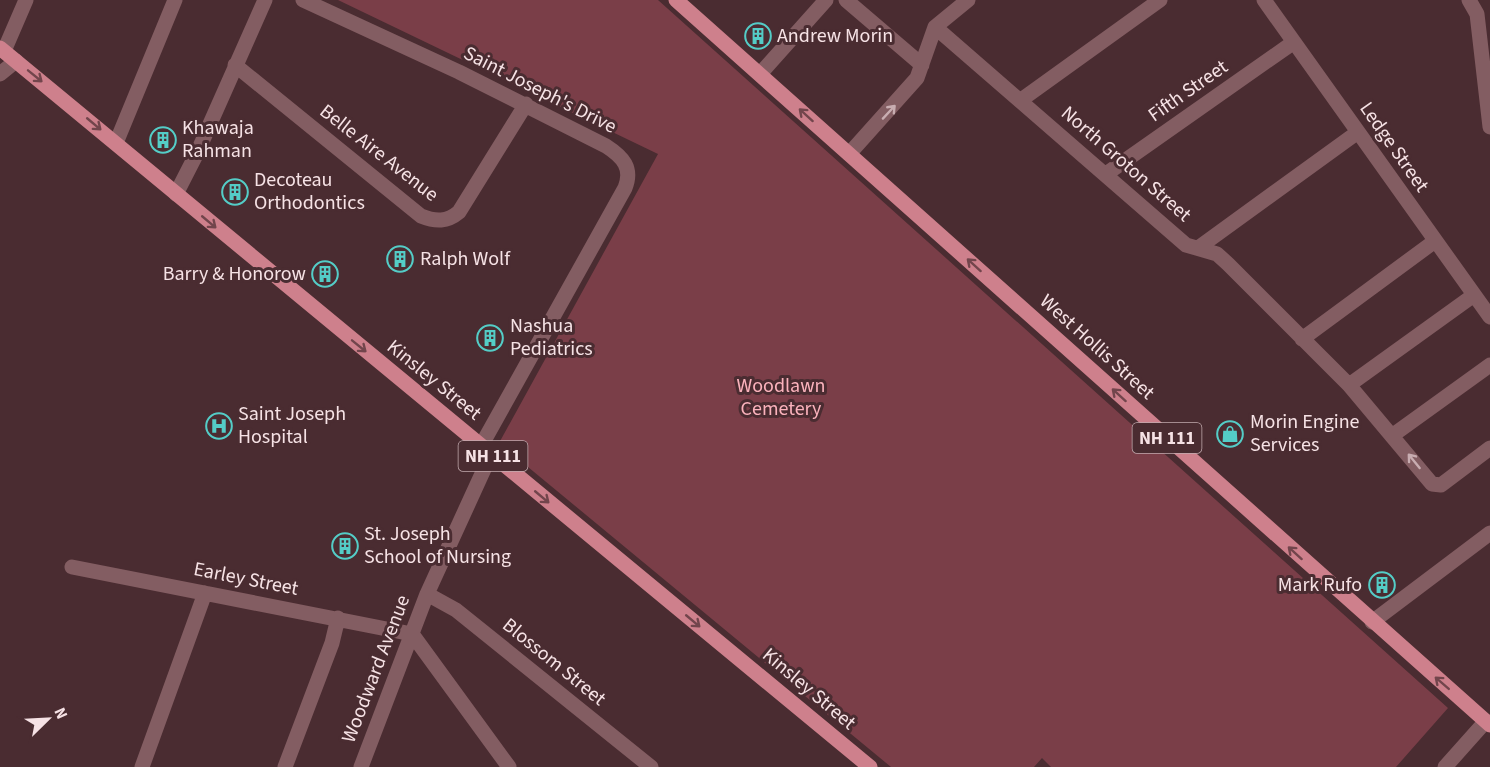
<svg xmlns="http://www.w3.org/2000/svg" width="1490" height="767" font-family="'Source Sans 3',sans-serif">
<rect width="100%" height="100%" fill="#4a2c31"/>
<path fill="#7a3e48" d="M338 0H658L1448 708 1396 767H1051L1042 758 1034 767H891L499 443 658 154Z"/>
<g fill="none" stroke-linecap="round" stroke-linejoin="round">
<path stroke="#835d62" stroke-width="15" d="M303 0 459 72 606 146C623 157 633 168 625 188L481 446
M846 0 922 65
M1264 0 1490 317
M1469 0 1477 14 1490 127
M935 27 1186 245 1217 254 1228 264 1349 385 1432 484 1441 485 1490 448
M4 51 26 0
M235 65 421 216C436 222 447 222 459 212L526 104
M0 74 16 61
M760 74 826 0
M1021 100 1160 0
M116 143 175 0
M849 154 917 78 935 27 968 0
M1106 174 1294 42
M176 194 198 151 265 0
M1198 248 1358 132
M1302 339 1435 241
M1349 385 1474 295
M1393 435 1490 365
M72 567 412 634 509 767
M427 594 456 610 651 767
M1372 622 1490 533
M142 767 205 593
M285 767 332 643 338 618
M361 767 427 594 491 454
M1445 767 1486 721"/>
<path stroke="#ce808c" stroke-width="15" d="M676 0 1490 725
M0 48 870 767"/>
</g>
<defs><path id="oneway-shaft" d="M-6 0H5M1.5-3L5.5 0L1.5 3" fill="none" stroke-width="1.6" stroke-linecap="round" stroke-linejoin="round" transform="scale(1.5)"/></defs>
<g stroke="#72454c">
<use href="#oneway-shaft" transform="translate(35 76) rotate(39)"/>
<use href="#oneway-shaft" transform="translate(806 115) rotate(-138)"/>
<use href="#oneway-shaft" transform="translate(94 124) rotate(40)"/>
<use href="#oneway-shaft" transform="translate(209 222) rotate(40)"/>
<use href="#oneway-shaft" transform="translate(974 265) rotate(-138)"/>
<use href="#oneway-shaft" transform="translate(359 346) rotate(39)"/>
<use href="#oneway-shaft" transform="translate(1119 395) rotate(-138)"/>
<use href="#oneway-shaft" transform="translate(542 497) rotate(40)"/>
<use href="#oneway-shaft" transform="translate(1295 553) rotate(-138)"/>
<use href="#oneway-shaft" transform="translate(693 621) rotate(40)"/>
<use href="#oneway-shaft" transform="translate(1442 683) rotate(-139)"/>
</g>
<g stroke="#c8adb1">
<use href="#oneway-shaft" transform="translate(889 112) rotate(-47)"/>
<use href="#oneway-shaft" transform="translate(1414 461) rotate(-129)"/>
</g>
<defs>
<g id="building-ring" transform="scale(1.35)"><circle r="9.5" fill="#4a2c31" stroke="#54cdc7" stroke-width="1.5"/><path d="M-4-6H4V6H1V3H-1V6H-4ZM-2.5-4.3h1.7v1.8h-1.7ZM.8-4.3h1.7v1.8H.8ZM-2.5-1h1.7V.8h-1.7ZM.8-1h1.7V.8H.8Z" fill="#54cdc7"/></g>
<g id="hospital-ring" transform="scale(1.35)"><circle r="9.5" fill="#4a2c31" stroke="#54cdc7" stroke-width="1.5"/><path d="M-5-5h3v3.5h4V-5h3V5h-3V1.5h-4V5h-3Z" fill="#54cdc7"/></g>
<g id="shop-ring" transform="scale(1.35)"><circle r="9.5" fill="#4a2c31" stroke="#54cdc7" stroke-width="1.5"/><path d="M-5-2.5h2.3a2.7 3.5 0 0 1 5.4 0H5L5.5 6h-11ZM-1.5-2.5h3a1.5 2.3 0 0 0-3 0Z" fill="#54cdc7"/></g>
</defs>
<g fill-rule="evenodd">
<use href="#building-ring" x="758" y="36"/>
<use href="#building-ring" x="163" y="140"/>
<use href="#building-ring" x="235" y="192"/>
<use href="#building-ring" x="400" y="259"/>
<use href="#building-ring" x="325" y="274"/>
<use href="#building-ring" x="490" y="338"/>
<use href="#hospital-ring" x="219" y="426"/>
<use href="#shop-ring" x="1230" y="434"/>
<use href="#building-ring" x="345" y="546"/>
<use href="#building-ring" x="1382" y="585"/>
</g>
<g text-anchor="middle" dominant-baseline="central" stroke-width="6" stroke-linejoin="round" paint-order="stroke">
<g fill="#4a2c31" stroke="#c2abaf" stroke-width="1.5">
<rect x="1132.5" y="423" width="69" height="30" rx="4.5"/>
<rect x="458.5" y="441" width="69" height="30" rx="4.5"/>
</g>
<g font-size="18" font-weight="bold" fill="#f6e2e5">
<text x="1167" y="438">NH 111</text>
<text x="493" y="456">NH 111</text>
</g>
<g font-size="20" fill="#f6e2e5" stroke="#4a2c31" text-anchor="start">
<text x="777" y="36">Andrew Morin</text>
<text x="182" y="128">Khawaja<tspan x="182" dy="23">Rahman</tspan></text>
<text x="254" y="180">Decoteau<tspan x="254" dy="23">Orthodontics</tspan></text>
<text x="420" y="259">Ralph Wolf</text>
<text x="306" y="274" text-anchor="end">Barry &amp; Honorow</text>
<text x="510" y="326">Nashua<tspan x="510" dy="23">Pediatrics</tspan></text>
<text x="238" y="414">Saint Joseph<tspan x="238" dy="23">Hospital</tspan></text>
<text x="1250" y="422">Morin Engine<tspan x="1250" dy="23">Services</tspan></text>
<text x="364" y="534">St. Joseph<tspan x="364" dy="23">School of Nursing</tspan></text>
<text x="1362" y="585" text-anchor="end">Mark Rufo</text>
</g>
<g font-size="20" fill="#f6e2e5" stroke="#4a2c31">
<text transform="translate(540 90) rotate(27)">Saint Joseph's Drive</text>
<text transform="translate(1188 91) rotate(-35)">Fifth Street</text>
<text transform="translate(1394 147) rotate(55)">Ledge Street</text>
<text transform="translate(379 153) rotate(38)">Belle Aire Avenue</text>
<text transform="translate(1126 164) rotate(41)">North Groton Street</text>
<text transform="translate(1097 347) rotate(42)">West Hollis Street</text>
<text transform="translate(434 380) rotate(39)">Kinsley Street</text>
<text transform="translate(246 579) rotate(11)">Earley Street</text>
<text transform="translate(554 662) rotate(39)">Blossom Street</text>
<text transform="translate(376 669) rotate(-69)">Woodward Avenue</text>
<text transform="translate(809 689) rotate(40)">Kinsley Street</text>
</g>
<g font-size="20" fill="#fbb2bc" stroke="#4a2c31">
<text x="781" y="386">Woodlawn<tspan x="781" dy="23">Cemetery</tspan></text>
</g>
</g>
<g transform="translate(48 719) rotate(66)" stroke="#4a2c31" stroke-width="4.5" paint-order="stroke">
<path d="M0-4.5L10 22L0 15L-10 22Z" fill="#f6e2e5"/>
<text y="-9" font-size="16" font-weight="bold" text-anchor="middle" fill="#f6e2e5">N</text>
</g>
</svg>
